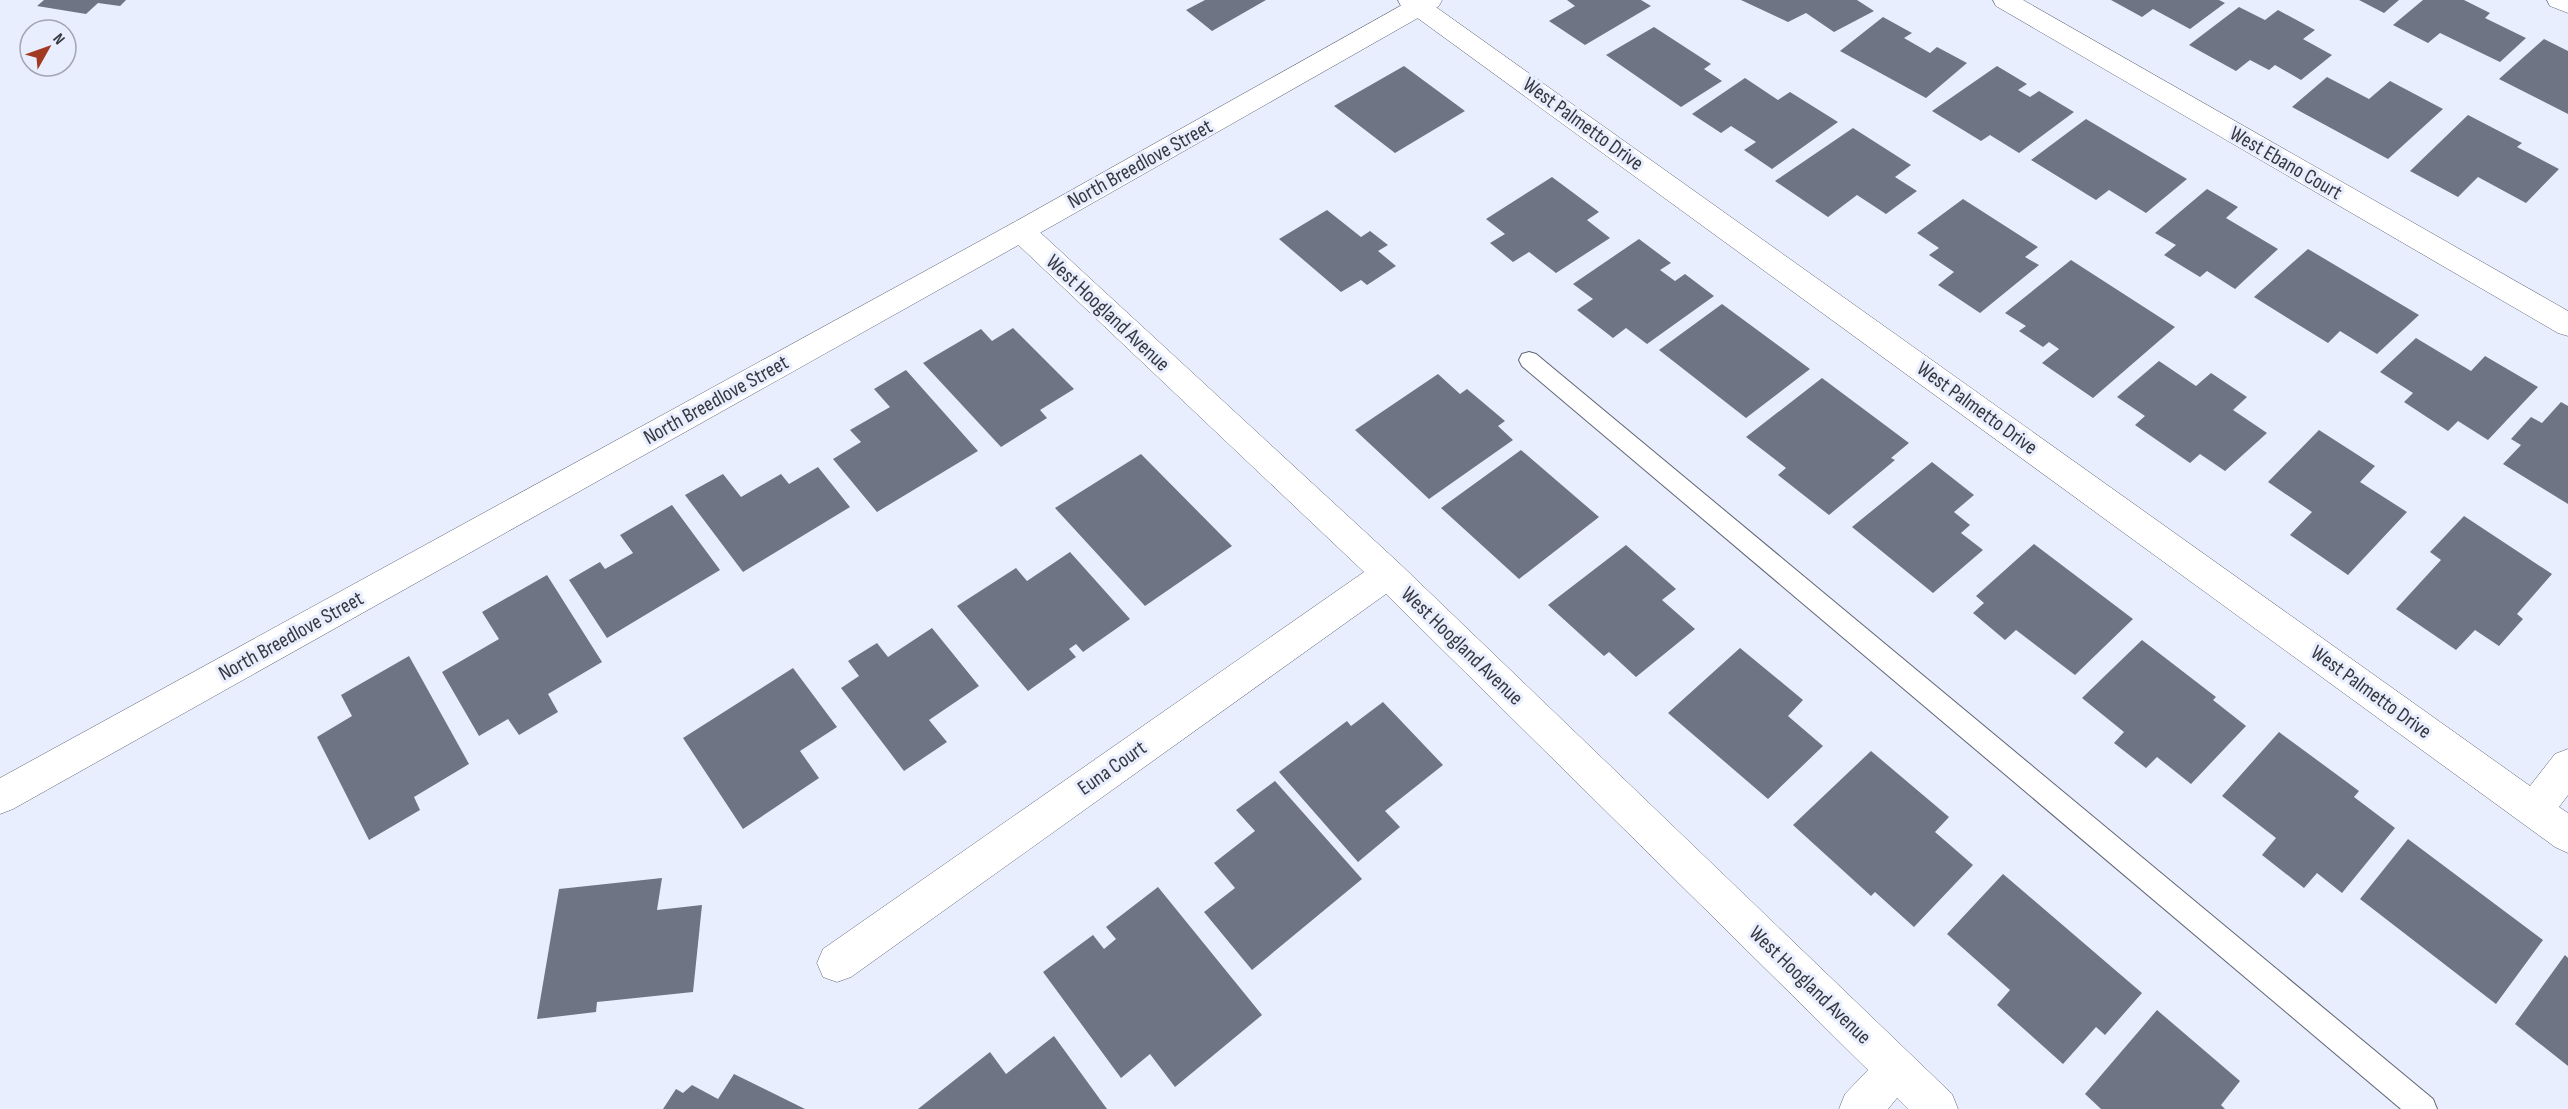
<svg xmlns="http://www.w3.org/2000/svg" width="2568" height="1109" font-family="'Sofia Sans Condensed',sans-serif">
<rect width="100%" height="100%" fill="#e9eefe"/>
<path fill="#6f7485" d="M44 0H126L120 6 98 3 86 14 37 6Z
M1205 0H1266L1212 31 1186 10Z
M1567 0H1641L1651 6 1585 45 1549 21 1575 6Z
M1741 0H1857L1874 11 1834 32 1806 13 1788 22Z
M2111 0H2219L2225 3 2190 29 2153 9 2142 17Z
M2359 0H2399L2384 13Z
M2423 0H2464L2490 13 2485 18 2526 38 2500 62 2440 33 2428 43 2393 25Z
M2239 7 2265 20 2278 10 2315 30 2303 39 2332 55 2301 80 2275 65 2269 70 2250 60 2236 71 2189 45Z
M1883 17 1912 33 1904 38 1930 53 1937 47 1967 63 1926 98 1840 51Z
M1654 27 1711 64 1704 69 1722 81 1681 107 1606 55Z
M2544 39 2568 51V114L2499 79Z
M1404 66 1465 111 1395 153 1334 106Z
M1997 66 2027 84 2018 90 2030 97 2039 91 2074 112 2019 153 1990 135 1981 141 1932 111Z
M2327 77 2369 99 2390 81 2443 109 2388 159 2292 107Z
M1745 78 1778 100 1790 92 1838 122 1772 169 1744 150 1756 142 1731 126 1721 133 1692 114Z
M2468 115 2522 143 2517 147 2559 169 2526 203 2478 177 2458 197 2410 171Z
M2086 119 2187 179 2146 213 2109 190 2096 200 2031 160Z
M1853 128 1911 165 1895 177 1917 191 1886 214 1857 195 1828 217 1775 181Z
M1552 177 1599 212 1587 220 1610 238 1556 273 1529 252 1513 262 1490 243 1505 234 1486 219Z
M2207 189 2238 207 2226 218 2278 249 2235 289 2207 271 2200 277 2164 255 2176 245 2155 233Z
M1963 199 2038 247 2025 257 2039 265 1980 313 1938 285 1954 272 1929 255 1939 248 1917 233Z
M1327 210 1361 237 1370 231 1388 245 1378 251 1396 266 1367 285 1361 280 1341 292 1279 239Z
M1639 239 1671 263 1660 270 1675 281 1685 274 1714 296 1647 344 1626 328 1613 338 1577 310 1593 299 1573 284Z
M2308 249 2419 315 2377 354 2340 331 2328 343 2254 297Z
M2071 260 2175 327 2093 398 2042 363 2059 349 2049 342 2043 347 2019 331 2026 326 2005 313Z
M1722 304 1810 369 1746 418 1659 350Z
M1013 328 1074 389 1040 410 1047 418 1001 447 923 363 981 329 992 341Z
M2416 338 2471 371 2485 356 2538 387 2488 440 2458 421 2448 431 2404 402 2413 393 2380 372Z
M2159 361 2196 386 2211 373 2247 397 2233 410 2267 433 2225 471 2200 454 2190 463 2135 425 2145 416 2117 397Z
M906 370 978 451 877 512 833 459 861 442 850 430 890 407 874 389Z
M1438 374 1460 394 1467 389 1505 421 1498 426 1513 440 1429 499 1355 430Z
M1822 378 1909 443 1891 458 1895 460 1829 515 1778 475 1786 468 1746 437Z
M2561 402 2568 406V504L2503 464 2521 445 2511 439 2531 417 2542 423Z
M2319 430 2375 466 2360 482 2407 512 2348 575 2290 535 2312 512 2268 482Z
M1521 450 1599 517 1519 579 1441 508Z
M1141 454 1232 546 1145 606 1055 508Z
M1932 462 1974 495 1954 512 1970 525 1961 533 1983 550 1933 593 1852 527Z
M818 467 850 507 743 572 685 495 723 474 741 497 781 474 789 484Z
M672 505 720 570 607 638 569 580 600 562 605 569 633 553 620 535Z
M2464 516 2552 574 2517 614 2523 619 2499 646 2475 630 2456 650 2396 609 2441 560 2430 552Z
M2034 544 2133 619 2075 675 2016 630 2005 640 1973 613 1984 603 1976 596Z
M1626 545 1676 589 1662 600 1695 629 1636 677 1609 652 1604 656 1548 605Z
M1070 552 1130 619 1083 652 1076 644 1069 649 1076 657 1028 691 957 606 1016 568 1027 581Z
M547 575 602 662 548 694 558 712 519 735 508 719 479 736 442 672 499 639 482 612Z
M932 628 979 686 929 720 947 742 904 771 841 688 859 676 848 661 877 643 888 657Z
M2142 640 2216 697 2213 700 2246 726 2191 784 2157 757 2146 768 2114 743 2124 732 2082 698Z
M1740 648 1803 700 1788 716 1823 746 1768 799 1668 713Z
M409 656 469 764 414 797 420 810 369 840 317 737 352 716 341 695Z
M793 668 837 727 800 751 819 778 743 829 683 738Z
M1383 702 1443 765 1385 811 1400 827 1358 862 1279 772 1347 721 1351 726Z
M2279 732 2359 791 2354 797 2395 828 2342 893 2317 873 2304 888 2262 855 2276 838 2222 796Z
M1871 751 1949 817 1935 832 1973 865 1914 927 1875 892 1871 896 1793 825Z
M1275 781 1362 879 1252 970 1204 912 1235 888 1214 863 1255 831 1236 810Z
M2408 839 2543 940 2496 1004 2360 899Z
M2003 874 2142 993 2105 1035 2096 1027 2063 1064 1997 1005 2010 990 1947 934Z
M662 878 657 910 702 905 693 992 597 1002 596 1012 537 1019 559 889Z
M1158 887 1262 1015 1175 1087 1150 1054 1121 1078 1043 972 1093 935 1104 949 1116 939 1106 927Z
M2565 955 2568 958V1066L2515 1024Z
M2157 1010 2240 1081 2221 1105 2225 1109H2101L2085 1094Z
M1054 1036 1107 1109H918L990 1052 1006 1074Z
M734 1074 805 1109H663L676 1089 683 1093 692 1085 718 1099Z"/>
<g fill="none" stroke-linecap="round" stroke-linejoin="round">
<g stroke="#5f6474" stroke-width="2">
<path id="service" d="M1529 352 1536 354 2433 1099 2437 1109H2401L1522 366 1519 360 1522 354Z"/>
</g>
<g stroke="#5f6474" stroke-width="1">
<path id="minor" d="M1398 0H1426L2530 786 2555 754 2568 749V795L2559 807 2568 813V853L2555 847 1401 6Z
M1993 0H2023L2568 311V336L2558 333 1996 6Z
M2547 0H2568V13L2550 6Z
M1021 221 1031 224 1400 564 1952 1094 1958 1109H1908L1897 1098 1888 1109H1839L1845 1094 1868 1070 1386 594 851 977 837 982 823 977 817 963 823 949 1364 572 1011 238 1007 231 1011 224Z"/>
</g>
<g stroke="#5f6474" stroke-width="1">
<path id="tertiary" d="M1411 0H1442L1439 6 1031 238 13 809 0 814V778L1011 224Z"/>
</g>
<use href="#service" fill="#fff" fill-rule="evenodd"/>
<use href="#minor" fill="#fff" fill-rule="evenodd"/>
<use href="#tertiary" fill="#fff" fill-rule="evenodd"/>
</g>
<g text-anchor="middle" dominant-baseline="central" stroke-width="6" stroke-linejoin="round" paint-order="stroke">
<g font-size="21" fill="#36383f" stroke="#e9eefe">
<text transform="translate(1583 124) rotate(36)">West Palmetto Drive</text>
<text transform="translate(2286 163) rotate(30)">West Ebano Court</text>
<text transform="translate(1140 164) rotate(-29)">North Breedlove Street</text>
<text transform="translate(1108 313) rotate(43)">West Hoogland Avenue</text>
<text transform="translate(716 400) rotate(-29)">North Breedlove Street</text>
<text transform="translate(1977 408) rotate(36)">West Palmetto Drive</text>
<text transform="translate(291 636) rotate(-29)">North Breedlove Street</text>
<text transform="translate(1462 646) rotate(44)">West Hoogland Avenue</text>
<text transform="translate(2371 692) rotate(36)">West Palmetto Drive</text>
<text transform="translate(1112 768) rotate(-35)">Euna Court</text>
<text transform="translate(1810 985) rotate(44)">West Hoogland Avenue</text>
</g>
</g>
<g transform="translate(48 48) rotate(50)"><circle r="28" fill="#e9eefe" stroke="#a1a5b2" stroke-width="1.5"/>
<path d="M0-4.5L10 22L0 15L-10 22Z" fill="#a23921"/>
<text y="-9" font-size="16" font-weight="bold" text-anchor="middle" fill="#36383f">N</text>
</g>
</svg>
